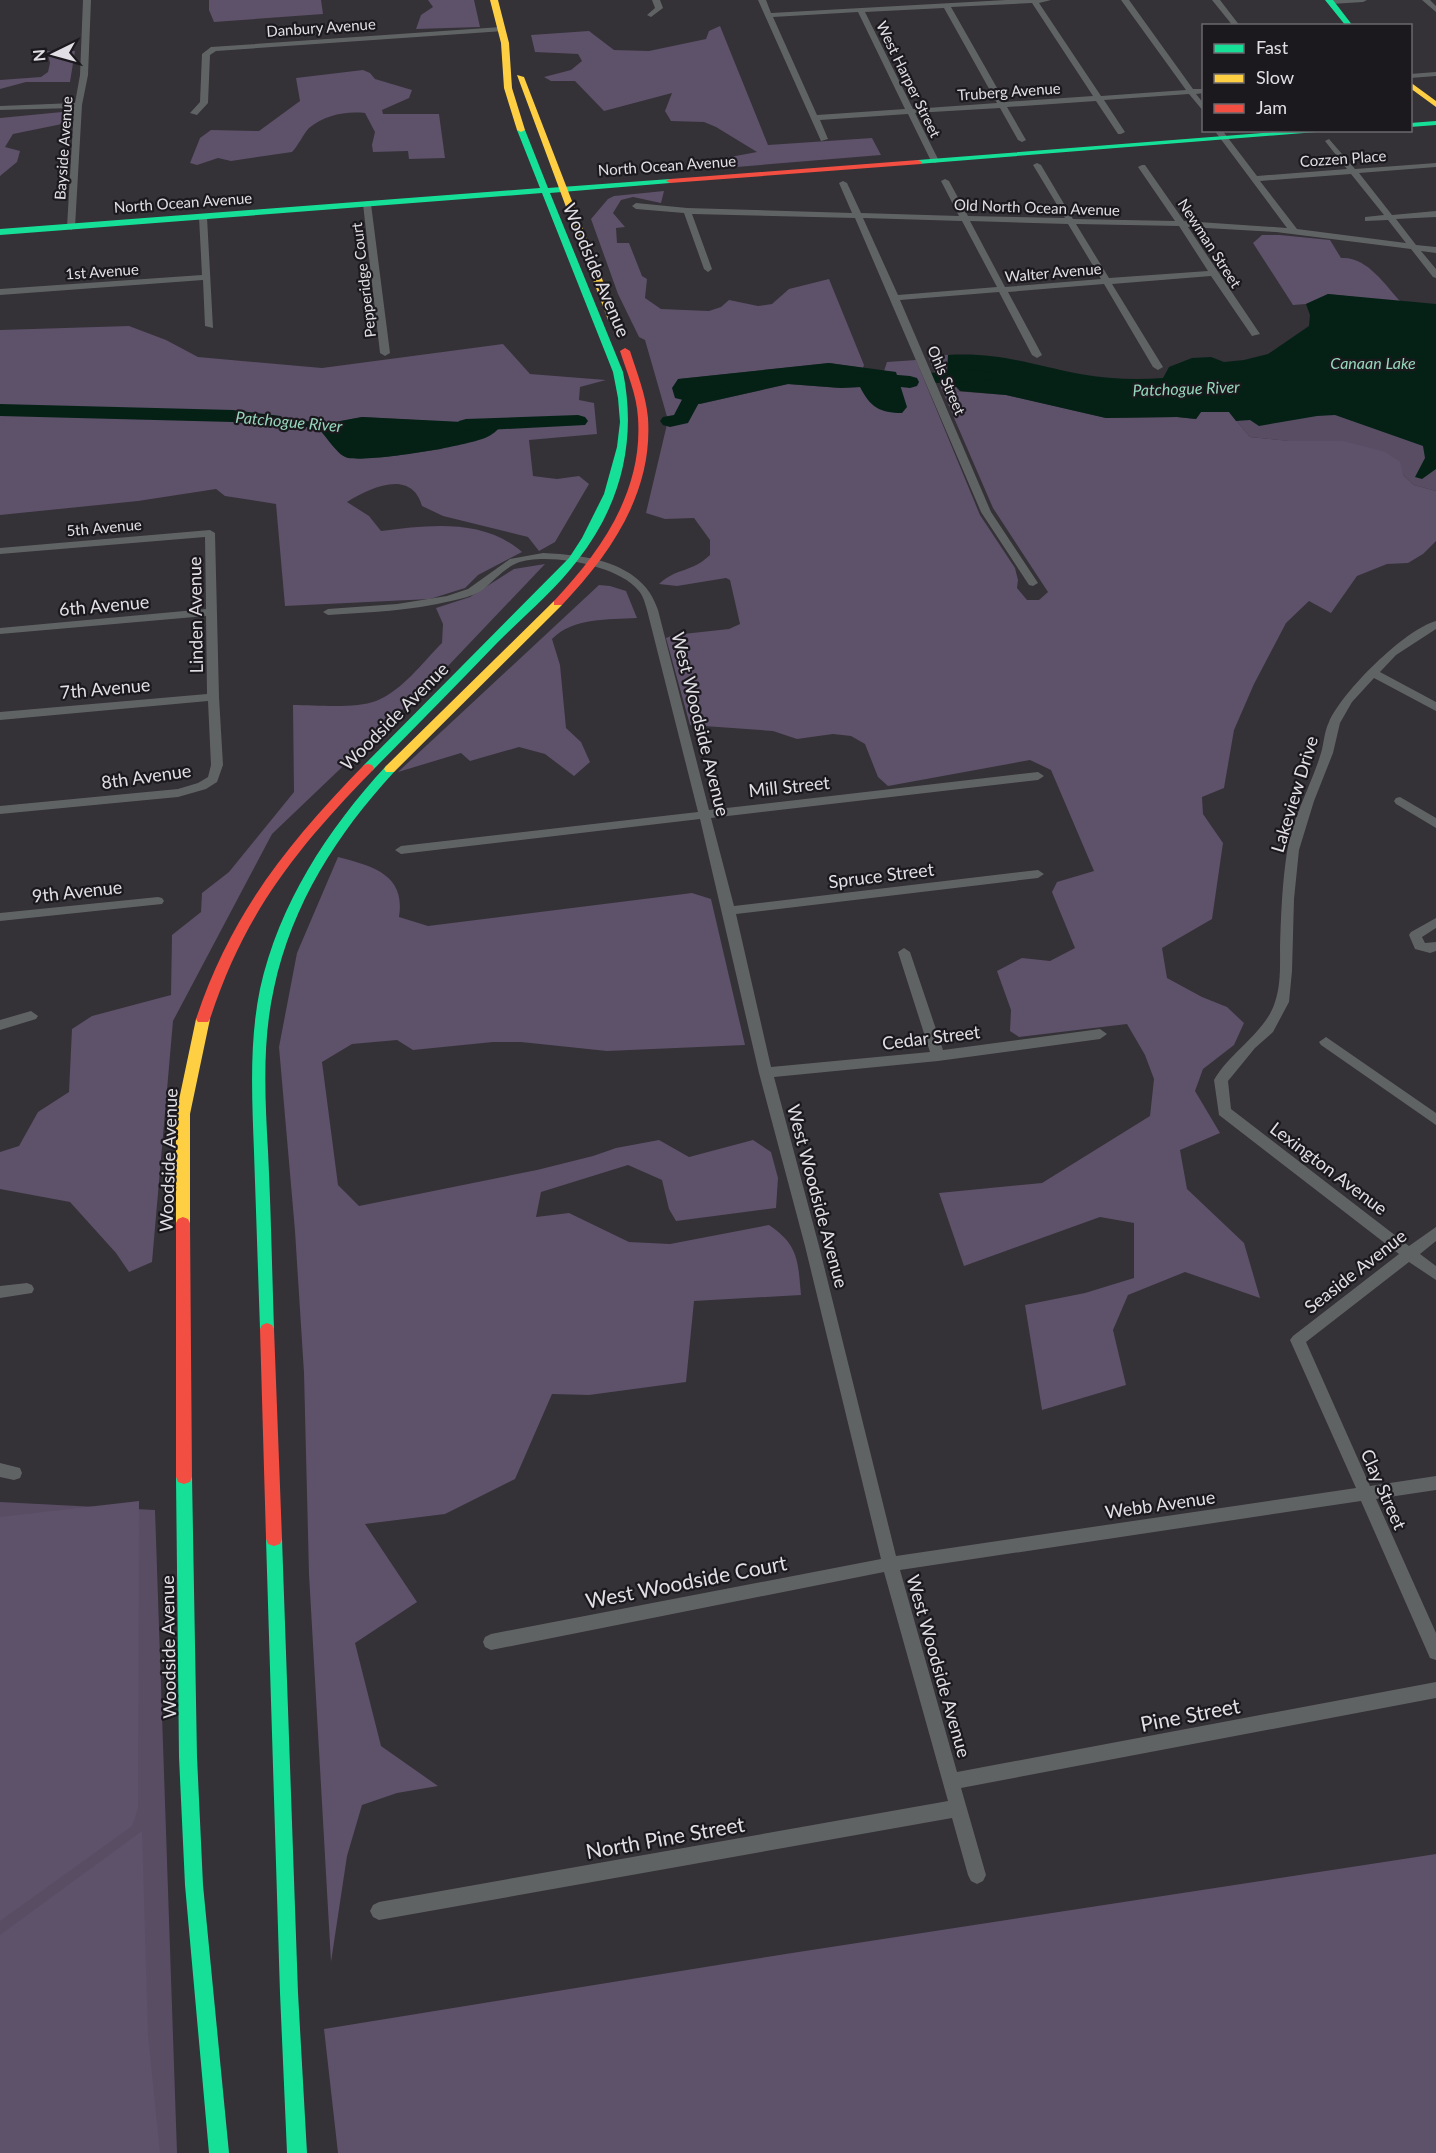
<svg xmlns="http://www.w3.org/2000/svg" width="1436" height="2153" font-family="Lato,sans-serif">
<rect width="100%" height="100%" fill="#343137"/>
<path fill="#594d64" d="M927 354 948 355 947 377 960 391 942 390Z
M1436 402V491L1414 485 1403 475 1289 441 1250 437 1229 412Z
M0 1502 155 1510 177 2153H0Z"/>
<path fill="#5e516a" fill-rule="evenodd" d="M209 0H321L323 14 214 22 209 10Z
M428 0H474L480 27 416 29 421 15 433 7Z
M720 26 768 145 872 138 881 155 712 169 709 161 757 152 716 127 704 122 671 121 665 111 672 93 604 111 575 81H551L544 77 571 70 582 61 578 54 535 52 531 35 589 31 614 50 649 51 706 39 709 31Z
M47 51H75L70 82H26L0 89V80L41 77 48 72 50 63Z
M363 70 370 73 375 79 412 90 409 98 382 110 383 114H439L445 158 409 159 408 151 373 152 372 145 375 132 365 113C345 111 325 115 309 128 304 133 298 146 292 152L231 161 218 158 197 165 190 163 200 138 211 130 259 131 300 101 296 78Z
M62 112V124L13 134 5 147 20 151 17 162 0 176V118Z
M664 191 661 203 633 197 621 200 613 213 625 227 616 228 617 243H629L642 276 647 279 645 298 661 309 709 311 721 307 729 300 758 306 772 304 789 289 829 279 864 365 863 368 829 363 679 379 700 404 788 384 841 388 861 387 896 372 884 371 887 362 916 360 980 515 1015 568 1018 580 1017 588 1027 600H1039L1048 592 993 508 942 390 1006 395 1106 418 1177 417 1196 419 1201 412H1229L1250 437 1290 441H1343L1385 452 1400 462 1403 475 1414 485 1436 491V541L1423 554 1408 563 1387 564 1357 576 1331 613 1309 601 1286 623 1254 684 1234 730 1224 788 1202 797 1203 814 1223 843 1212 919 1162 948 1167 978 1202 997 1227 1007 1244 1023 1234 1045 1203 1069 1195 1091 1220 1133 1180 1150 1187 1189 1244 1243 1260 1298 1185 1272 1128 1295 1113 1330 1126 1385 1042 1410 1025 1305 1085 1293 1134 1278V1223L1100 1217 964 1266 939 1193 1042 1183 1150 1116 1154 1079 1145 1055 1127 1024 1019 1037 1010 1031 1011 1010 997 971 1022 958 1050 961 1075 948 1052 892 1057 882 1094 871 1051 770 1030 760 888 786 878 777 865 744 851 736 833 734 797 739 773 731 690 725 666 638 674 635 729 629 740 624 730 580 726 578 677 586 659 584C678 567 691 573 710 555V540L694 518 665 519 646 513 668 420 645 340 639 337 618 294 591 219 608 199 614 196Z
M1262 235H1280L1330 240 1341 258C1367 256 1385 285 1401 302L1328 294 1306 304 1293 305 1253 243Z
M129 326 166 340 198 357 322 368 503 344 530 374 606 380 580 387 579 400 594 403 597 434 529 440 533 476 557 479 579 476 589 484 555 542 539 551 528 537 443 516 422 506C411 468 370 488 347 502L369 516 381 531C429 525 483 518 522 552L478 575 465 588 430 599 285 606 276 504 225 496 216 489 138 501 0 515V330ZM248 417 330 423 362 417 503 425 441 449 386 457 348 458 340 454 319 429Z
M545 564 448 666 272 834 173 1021 152 1262 129 1272 116 1253 70 1202 0 1189V1152L19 1146 38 1112 69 1092 72 1029 92 1016 171 995 172 935 201 912 202 893 229 872 294 792 293 705C317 705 355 709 376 701 403 690 422 663 442 643L443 624 436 608 470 597 514 569Z
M599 585 610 586 626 591 637 618C608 620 574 617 552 639L560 665 566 728 581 742 590 762 574 776 545 754 519 747 470 761 461 753 398 772Z
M338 857C372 866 406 874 399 917L428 926 692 893 711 899 745 1045 607 1051 521 1042H493L413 1050 397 1040 352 1044 322 1062 338 1185 359 1206 537 1170 593 1156 616 1148 659 1140 689 1157 753 1140 771 1152 778 1178 776 1208 676 1221 669 1209 662 1180 628 1165 541 1192 536 1217 569 1213 629 1242 670 1244 769 1225C799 1245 798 1262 801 1295L694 1301 686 1382 589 1395 552 1394 515 1479 445 1514 365 1524 417 1602 355 1643 381 1746 438 1786 397 1793 362 1805 347 1856 331 1962 309 1574 304 1373 295 1231 279 1047 297 953Z
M139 1501 138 1808 132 1826 0 1921V1517Z
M142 1831 148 2035 160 2153H0V1935Z
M1436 1854V2153H338L324 2029 792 1953Z"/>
<path fill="#052116" d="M1328 294 1436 304V469L1422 479 1415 477 1425 458 1423 446 1335 415 1317 416 1259 426 1250 420 1236 421 1229 412H1201L1196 419 1177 417 1106 418 1006 395 960 391 947 377 948 355C1001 352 1031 365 1080 374 1108 379 1136 380 1163 378L1169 367 1192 358 1211 357 1224 362 1244 360 1268 354 1309 326 1310 315 1306 304Z
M829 363 896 372 907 407 902 413C880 413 870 407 860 387L841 388 788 384 699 404 675 398 672 388 678 379Z
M238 416 330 423 362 417 503 424C498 430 492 435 485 438 462 447 371 462 348 458 337 455 327 437 319 429Z"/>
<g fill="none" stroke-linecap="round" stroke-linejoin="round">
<path fill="#052116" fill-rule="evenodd" d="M969 369 991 372 993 376 991 380 984 382 937 383 930 381 928 377 930 373Z
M862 372 910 376 917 378 919 382 917 386 910 388 855 382 853 378 855 374Z
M720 384 727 386 730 390 727 394 701 399 688 423 670 427 663 425 660 421 663 417 674 415 687 390Z
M0 404 233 410 281 416 284 420 281 424 274 426 233 422 0 416Z
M578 415 585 417 588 421 585 425 466 431 459 429 456 425 459 421 466 419Z"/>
<path fill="#606363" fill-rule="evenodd" d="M83 0H91L88 75 82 105 75 227 71 230 67 227 74 108 0 110V106L75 103 80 75Z
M652 0H660L663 8 651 17 647 15 655 8Z
M758 0H766L771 13 1006 0H1051L1039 3 1101 96 1186 90 1121 0H1129L1193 89H1204V93L1196 94 1204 104V112L1189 94 1104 100 1125 132 1121 134H1118L1096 101 1007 107 1026 140 1022 142 1018 140 1000 108 915 113 939 161 935 163 931 161 908 114 820 120 828 139 821 141ZM1032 3 1093 96 1005 102 951 7ZM944 8 997 103 913 109 865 12ZM858 12 905 109 817 115 773 17Z
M1212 0H1220L1240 26H1233Z
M1330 0H1367L1363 2 1331 4 1327 2Z
M1422 0H1430L1436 6V12Z
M501 27H504V31L216 51 210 55 208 103 197 115 190 113 200 102 202 54 211 47Z
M1436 72V76L1410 78V74Z
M1214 130H1222L1257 176 1347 169 1325 141 1329 139 1355 169 1436 163V167L1359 173 1392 215 1436 211V217L1396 219 1416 245 1436 247V253L1421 251 1436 269V278L1433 277 1411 249 1276 232 1188 227 1260 334 1252 336 1211 276 1112 284 1163 367 1158 370 1153 367 1104 284 1008 292 1042 355 1037 358 1032 355 999 292 900 300 991 512 1038 583 1033 586 1029 585 981 512 855 218 692 214 712 269 708 272 704 269 684 213 636 209 632 206 636 203 687 208 852 213 839 183 843 181 847 183 861 213 959 216 941 181 945 179 949 181 968 216 1065 218 1033 165 1037 163 1041 165 1073 219 1175 221 1138 167 1142 165H1145L1184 221 1287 228ZM1351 174 1384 215 1365 217V221L1388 220 1406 243 1297 229 1260 181ZM863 218 962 221 997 287 898 295ZM970 221 1068 224 1101 279 1005 287ZM1076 224 1179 226 1208 271 1109 278Z
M367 201 371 204 390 353 385 356 380 353 363 204Z
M203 214 207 217 213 328 205 326 203 280 0 295V289L202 275 199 217Z
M210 530 215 533 219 697 223 765 217 782 206 789 178 797 0 814V806L178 789 198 783 208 777 211 765 208 701 0 720V712L207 694 206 616 0 634V628L206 609 205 537 0 554V548Z
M543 553C587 555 643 562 658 610L709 810 1038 772 1044 776 1038 780 711 818 734 906 1038 870 1044 874 1038 878 736 914 771 1067 930 1052 898 952 904 948 910 952 943 1050 1100 1029 1107 1034 1100 1039 938 1061 774 1077 819 1246 896 1556 1356 1488 1290 1340 1293 1336 1399 1254 1219 1115 1214 1080C1230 1052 1266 1032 1275 1002 1281 985 1280 965 1280 947 1281 916 1282 884 1287 852 1292 818 1311 786 1321 753 1324 743 1324 732 1329 722 1342 692 1404 630 1436 621V629L1396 655 1380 672 1436 702V711L1374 678 1352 702 1340 723 1333 753 1314 801 1299 850 1294 899 1292 971 1289 1002 1273 1032 1255 1048 1228 1081 1231 1109 1409 1246 1436 1227V1241L1420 1254 1436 1266V1280L1409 1262 1306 1342 1370 1486 1436 1476V1490L1376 1499 1436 1633V1660L1430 1658 1361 1501 900 1570 957 1772 1436 1682V1698L961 1788 986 1875 983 1881 977 1884 971 1881 968 1875 952 1818 379 1920 373 1917 370 1911 373 1905 379 1902 948 1801 884 1572 491 1650 485 1647 483 1642 485 1637 491 1634 881 1559 805 1246 759 1073 700 819 401 854 395 850 401 846 698 812 647 610C645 603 643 595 638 590 618 565 546 552 517 563 503 569 493 582 481 591 472 596 461 599 451 601 411 611 369 612 328 615L323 612 328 609 397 604 447 596 468 589 510 559Z
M1400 797 1436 818V828L1396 804 1394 801 1396 798Z
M158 897 162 898 164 901 162 904 0 921V913Z
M1436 918V928L1422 937 1425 943 1436 942V951L1430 953 1415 949 1409 935 1411 932Z
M31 1011 38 1016 36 1019 0 1030V1020Z
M1326 1037 1436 1113V1125L1321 1045 1319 1042Z
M27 1283 32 1285 34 1289 32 1293 0 1298V1286Z
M0 1463 20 1468 22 1473 20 1478 14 1480 0 1477Z"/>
<path fill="#16e098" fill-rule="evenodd" d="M1325 0H1333L1353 26H1346Z
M1436 121V125L1410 127V123Z
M518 128 525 130 548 188 670 179 674 181 670 183 550 193 623 372C637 441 621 505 577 561 556 589 522 618 497 643 456 686 414 728 372 771H364L362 768 364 765 569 558 582 538 604 494 617 447 620 422 618 398 613 372 542 193 0 235V229L540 188 517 130Z
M1299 130H1341L918 164 914 162 918 160Z
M390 765 394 766 396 769 394 772C337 834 292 904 274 988 262 1042 265 1097 268 1151 271 1211 272 1270 274 1329L272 1333 267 1335 262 1333 260 1329C258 1270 256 1211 254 1152 252 1097 249 1043 260 989 279 904 327 830 386 766Z
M184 1470 190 1472 192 1477 197 1757 203 1885 229 2153H209L185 1885 179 1757 176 1477 178 1472Z
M274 1532 280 1534 282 1539 298 1993 307 2153H287L280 1993 266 1539 268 1534Z"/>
<path fill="#ffcf43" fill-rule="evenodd" d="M490 0H498L509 43 512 88 525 130 521 132 517 130 504 88 501 43Z
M517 75 524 77 618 320 616 322 608 320Z
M1410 82 1436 101V107L1410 88Z
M558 600 562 601V605L394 772H386L384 769 386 766 554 601Z
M203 1014 210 1019 190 1114V1223L188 1227H178L176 1223V1114L196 1019Z"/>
<path fill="#f24e42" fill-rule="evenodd" d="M918 160 922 162 921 164 670 183 666 181 670 179Z
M625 348 630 351C637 373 646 395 648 418 653 493 611 553 562 605H554V601C602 550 643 491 638 418 637 395 627 373 620 351Z
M368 764 372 765 374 768 372 771C296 849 244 914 210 1019L208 1022H198L196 1019C231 914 287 844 364 765Z
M183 1217 188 1219 190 1223 192 1477 190 1482 184 1484 178 1482 176 1477V1223L178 1219Z
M267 1323 272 1325 274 1329 282 1539 280 1544 274 1546 268 1544 266 1539 260 1329 262 1325Z"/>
</g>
<g text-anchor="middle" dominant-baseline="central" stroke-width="4.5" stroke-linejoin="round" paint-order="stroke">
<g font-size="15" fill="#e2dee5" stroke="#1b191d">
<text transform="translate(321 27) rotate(-4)">Danbury Avenue</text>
<text transform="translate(909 79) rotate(64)">West Harper Street</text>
<text transform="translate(1009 91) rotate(-4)">Truberg Avenue</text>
<text transform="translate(63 148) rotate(-86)">Bayside Avenue</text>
<text transform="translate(1343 158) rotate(-4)">Cozzen Place</text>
<text transform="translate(667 165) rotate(-4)">North Ocean Avenue</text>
<text transform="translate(183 202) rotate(-4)">North Ocean Avenue</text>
<text transform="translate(1037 207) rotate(2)">Old North Ocean Avenue</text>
<text transform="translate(1210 243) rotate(57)">Newman Street</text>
<text transform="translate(102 271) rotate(-4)">1st Avenue</text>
<text transform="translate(1053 272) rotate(-5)">Walter Avenue</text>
<text transform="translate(363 280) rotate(-97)">Pepperidge Court</text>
<text transform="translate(947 380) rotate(67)">Ohls Street</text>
<text transform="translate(104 527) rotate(-5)">5th Avenue</text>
</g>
<g font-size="16" font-style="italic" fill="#96d8bc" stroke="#1b191d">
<text x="1373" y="362">Canaan Lake</text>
<text transform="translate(1186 388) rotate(-2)">Patchogue River</text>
<text transform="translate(289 421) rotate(5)">Patchogue River</text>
</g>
<g font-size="18" fill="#e2dee5" stroke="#1b191d">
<text transform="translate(597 270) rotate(67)">Woodside Avenue</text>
<text transform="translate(104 605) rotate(-5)">6th Avenue</text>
<text transform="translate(195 615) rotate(-91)">Linden Avenue</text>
<text transform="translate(105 688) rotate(-5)">7th Avenue</text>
<text transform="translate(394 716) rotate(-45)">Woodside Avenue</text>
<text transform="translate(701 724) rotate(76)">West Woodside Avenue</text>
<text transform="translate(146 776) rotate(-8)">8th Avenue</text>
<text transform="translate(789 786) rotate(-6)">Mill Street</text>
<text transform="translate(1294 794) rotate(-73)">Lakeview Drive</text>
<text transform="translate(881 875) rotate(-7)">Spruce Street</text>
<text transform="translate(77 891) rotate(-6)">9th Avenue</text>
<text transform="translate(931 1037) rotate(-7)">Cedar Street</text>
<text transform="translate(168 1160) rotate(-88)">Woodside Avenue</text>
<text transform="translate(1329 1168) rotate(37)">Lexington Avenue</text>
<text transform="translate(818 1196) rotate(75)">West Woodside Avenue</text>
<text transform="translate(1355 1271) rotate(-38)">Seaside Avenue</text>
<text transform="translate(1384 1489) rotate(66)">Clay Street</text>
<text transform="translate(1160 1504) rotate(-8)">Webb Avenue</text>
<text transform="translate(168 1647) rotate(-91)">Woodside Avenue</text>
<text transform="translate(939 1666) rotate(74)">West Woodside Avenue</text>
</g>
<g font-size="21" fill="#e2dee5" stroke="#1b191d">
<text transform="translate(686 1581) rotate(-11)">West Woodside Court</text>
<text transform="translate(1190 1714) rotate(-11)">Pine Street</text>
<text transform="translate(665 1837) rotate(-10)">North Pine Street</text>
</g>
</g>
<rect x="1202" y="24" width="210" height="108" fill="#1b191d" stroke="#6b686d" stroke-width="1.5"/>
<rect x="1214" y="44" width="30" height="9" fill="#16e098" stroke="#6b686d" stroke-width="1.5"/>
<text x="1256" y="54" font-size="18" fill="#e2dee5">Fast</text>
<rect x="1214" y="74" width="30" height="9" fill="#ffcf43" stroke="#6b686d" stroke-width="1.5"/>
<text x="1256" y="84" font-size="18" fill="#e2dee5">Slow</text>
<rect x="1214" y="104" width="30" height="9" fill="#f24e42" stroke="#6b686d" stroke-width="1.5"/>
<text x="1256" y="114" font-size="18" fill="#e2dee5">Jam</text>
<g transform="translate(54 54) rotate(265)" stroke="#1b191d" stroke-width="4.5" paint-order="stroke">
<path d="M0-4.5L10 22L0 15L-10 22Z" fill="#e2dee5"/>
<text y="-9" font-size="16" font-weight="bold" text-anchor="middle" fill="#e2dee5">N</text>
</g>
</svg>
